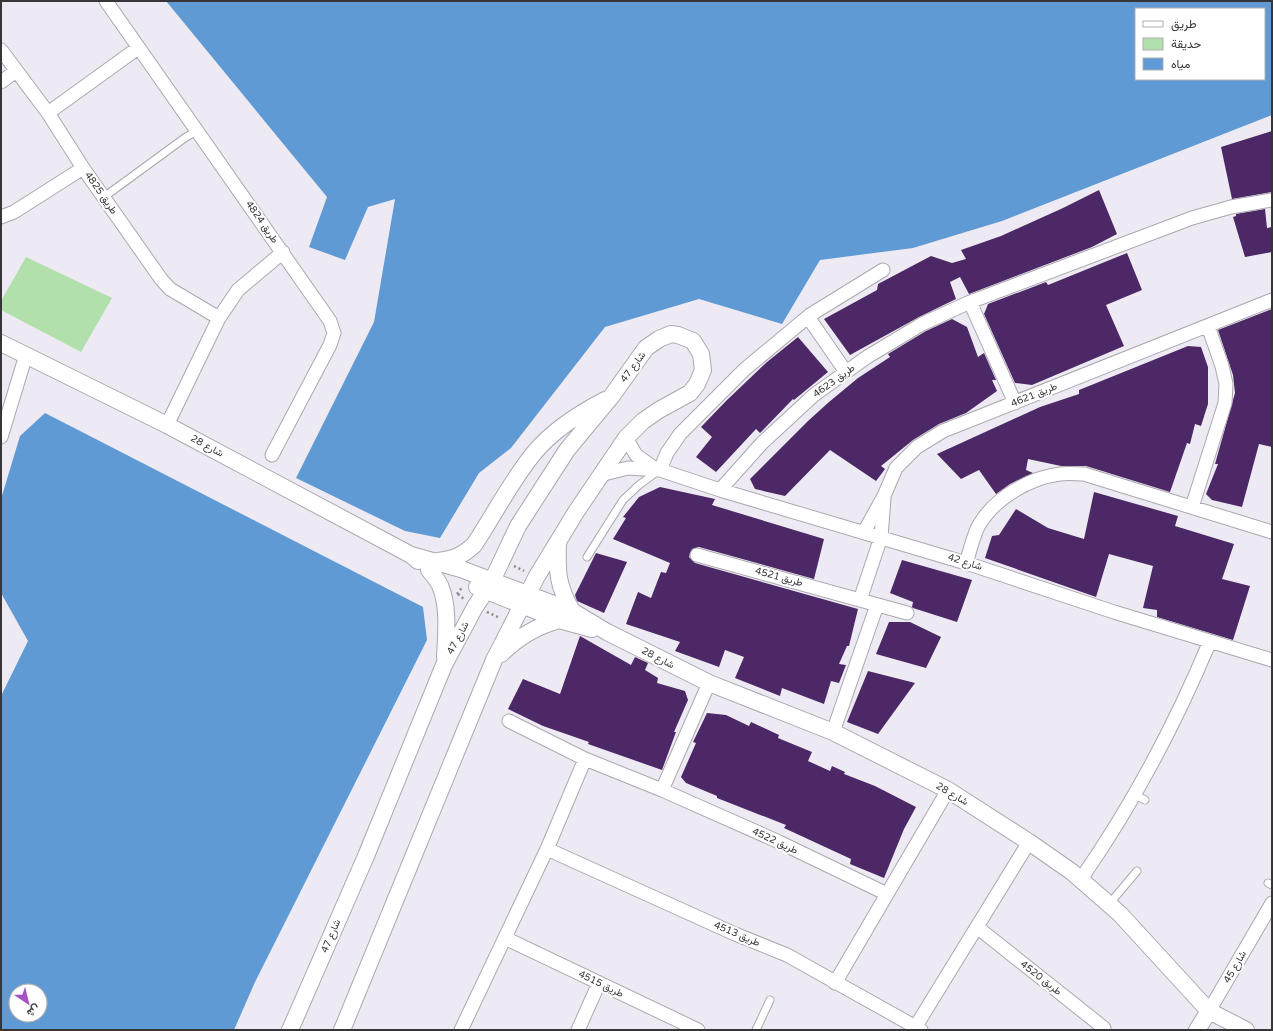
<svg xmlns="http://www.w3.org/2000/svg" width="1273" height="1031" font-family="'Varela Round',Vazirmatn,sans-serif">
<rect width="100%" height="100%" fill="#eeeaf3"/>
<path fill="#b1e0ac" d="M26 257 112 298 81 352 1 310V301Z"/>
<path fill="#609ad5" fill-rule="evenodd" d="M166 1H1272V115L1002 221 913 248 820 260 782 324 699 299 605 327 511 448 479 473 440 538 405 531 296 478 374 322 395 199 368 207 345 260 309 247 327 197ZM1136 9H1264V79H1136Z
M45 413 423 607 427 640 255 982 234 1030H1V696L28 641 1 593V499L20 436ZM16 991H40V1015H16Z"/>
<path fill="#4c2966" d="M1272 131V192L1232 199 1221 147Z
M1099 190 1117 234 1092 247 969 294 960 277 950 282 956 299 919 317 850 355 824 319 877 290 878 284 931 256 952 263 966 259 961 250 1001 236 1063 208Z
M1265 209 1267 228 1272 227V252L1245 257 1233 217 1236 216V214Z
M1127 253 1142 290 1106 305 1124 346 1032 385 1015 383 984 314 988 304 1046 282 1048 285Z
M1272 309V447L1259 444 1242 507 1212 500 1206 494 1218 464H1215L1235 393 1233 375 1218 330Z
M952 319 967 327 978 357 984 353 996 380H992L997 391 966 413 939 424 913 440 881 466 885 469 876 481 830 450 785 496 755 489 750 479 808 421 829 402 858 378 890 357 888 354 926 331Z
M798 337 828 372 794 400 793 399 760 433 756 429 716 472 696 457 712 437 701 427 726 401 767 362Z
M1188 346 1201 347 1208 367V404L1201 426 1195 424 1190 444 1187 443 1170 492 1086 466H1061L1028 459 1026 470 1033 473 1010 484 996 494 979 470 961 479 937 454 1040 407 1079 394V390Z
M660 487 715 499 712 505 824 539 814 579 699 547 692 549 689 557 695 563 858 609 849 646H847L839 664 846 665 839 683 831 681 824 704 782 688 780 696 735 678 744 657 725 650 719 667 675 651 680 642 626 624 638 592 651 598 661 572 666 573 670 563 613 539 626 518 623 517 639 497Z
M1094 492 1178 516 1175 526 1234 544 1222 579 1250 586 1233 640 1157 617V610L1143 608 1153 566 1109 554 1096 597 985 558 992 536 999 535 1016 509 1048 528 1084 539Z
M596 553 627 562 604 613 577 601 575 595Z
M902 560 972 580 957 622 913 608 912 607 913 602 890 593Z
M889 622H910L941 637 926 668 876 654Z
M580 636 631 665 635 657 648 663 645 670 658 678 657 683 685 691 688 700 674 732H676L662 770 588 744 589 742 543 726 508 709 523 679 560 694Z
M868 671 915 683 878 734 847 722Z
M707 713 726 715 749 726 751 722 779 735 778 738 812 752 808 761 830 771 832 766 845 772 844 774 875 786 916 807 904 829 884 878 850 864 851 859 784 828 786 825 717 798V796L686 783 681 777 696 743 693 742Z"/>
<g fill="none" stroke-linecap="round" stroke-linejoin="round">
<g stroke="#aba7b0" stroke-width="9">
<path id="service" d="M104 197 186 137 197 131
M587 557 623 500 639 485 658 471
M1135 795 1145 800
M1268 883 1272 885
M1110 903 1137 871
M756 1030 770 1000"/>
</g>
<g stroke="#aba7b0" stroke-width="15">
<path id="minor" d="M106 1 330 321 334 333 330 345 272 455
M1 50 48 113 83 168 161 279 170 289 219 318
M1 82 16 71
M48 113 138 48
M1 217 14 212 83 168
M970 302 1015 403
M808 317 846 372
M167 425 219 318 238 290 283 252
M1 437 26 355
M626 438 636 455 654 468
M660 470 667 453 680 434 745 369 810 315 883 270
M600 475 628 468 660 470 720 490 966 563 1114 612 1272 660
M720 490 762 443 814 395 867 357 922 324 970 302 1192 218 1231 207 1272 200
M1192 507 1225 403 1226 384 1222 366 1208 326
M864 532 884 496 896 468 917 447 943 431 1272 300
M697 555 907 613
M966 563C970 551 973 536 979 525 995 498 1029 478 1060 474 1068 473 1076 474 1084 474L1272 532
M860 600 881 537 884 498
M509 721 585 759 662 790 777 841 887 894
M833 732 877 605
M662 790 709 683
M547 849 735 934 787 955 921 1030
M1081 879C1133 804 1175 725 1210 641
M977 927 1104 1028V1030
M505 938 698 1030
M835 983 948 790
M1209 1011 1272 903
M916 1026 1029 842
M461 1030 547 849 585 759
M578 1030 599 983"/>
</g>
<g stroke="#aba7b0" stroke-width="18">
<path id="tertiary" d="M1 343 167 425 411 555 418 561
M558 542C557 571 557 585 572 611
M411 555 461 569 572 611 607 632 709 683 833 732 948 790 1029 842 1072 872 1120 914 1209 1011 1246 1030
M438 561C454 559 462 556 474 545 494 515 511 481 534 453 553 430 578 414 605 400
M429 570C433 575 439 581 441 588 449 609 446 635 445 657
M477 587 559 620 592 629
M501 654C518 637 537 626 559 620
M290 1030 366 856 444 665 475 607 492 581 518 526 567 450 611 397 646 348 659 339 671 334 678 335 693 341 701 354 703 370 697 384 690 393 659 410 643 421 626 438 576 512 537 576 494 660 342 1030
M1197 1030 1209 1011"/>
</g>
<path stroke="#8b888e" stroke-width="2.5" stroke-dasharray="2 3" stroke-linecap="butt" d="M514 566 524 571
M457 594 463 586
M458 594 465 600
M487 612 500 618"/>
<use href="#service" stroke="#fff" stroke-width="7"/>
<use href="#minor" stroke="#fff" stroke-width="13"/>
<use href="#tertiary" stroke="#fff" stroke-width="16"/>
</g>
<g text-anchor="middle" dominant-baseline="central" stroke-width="4" stroke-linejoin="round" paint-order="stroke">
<g font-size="10" fill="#373538" stroke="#fff">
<text transform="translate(101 193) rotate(55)">طريق 4825</text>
<text transform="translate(262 222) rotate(55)">طريق 4824</text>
<text transform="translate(633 367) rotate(-54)">شارع 47</text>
<text transform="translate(834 381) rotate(-36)">طريق 4623</text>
<text transform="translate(1034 395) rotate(-22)">طريق 4621</text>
<text transform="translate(207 446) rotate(28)">شارع 28</text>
<text transform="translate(965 562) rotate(17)">شارع 42</text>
<text transform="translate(779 577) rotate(15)">طريق 4521</text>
<text transform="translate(458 638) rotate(-62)">شارع 47</text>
<text transform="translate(658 658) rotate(27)">شارع 28</text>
<text transform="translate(952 794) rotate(30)">شارع 28</text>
<text transform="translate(775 841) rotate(25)">طريق 4522</text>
<text transform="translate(737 934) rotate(23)">طريق 4513</text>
<text transform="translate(331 936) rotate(-67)">شارع 47</text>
<text transform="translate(1235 967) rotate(-60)">شارع 45</text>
<text transform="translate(1041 978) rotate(38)">طريق 4520</text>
<text transform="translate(601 984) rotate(26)">طريق 4515</text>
</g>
</g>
<rect width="1273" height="1031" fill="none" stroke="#373538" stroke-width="4"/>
<rect x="1135" y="8" width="130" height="72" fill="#ffffff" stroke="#afaeaf"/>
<rect x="1143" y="21" width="20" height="6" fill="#ffffff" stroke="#afaeaf"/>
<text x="1171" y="28" font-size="12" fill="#373538">طريق</text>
<rect x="1143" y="38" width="20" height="12" fill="#b1e0ac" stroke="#afaeaf"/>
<text x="1171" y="48" font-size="12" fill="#373538">حديقة</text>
<rect x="1143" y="58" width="20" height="12" fill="#609ad5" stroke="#afaeaf"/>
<text x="1171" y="68" font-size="12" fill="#373538">مياه</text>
<g transform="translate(28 1003) rotate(145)"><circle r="19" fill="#ffffff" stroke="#afaeaf"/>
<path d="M0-3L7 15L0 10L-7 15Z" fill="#a553c2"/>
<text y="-6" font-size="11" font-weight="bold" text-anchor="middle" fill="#373538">ش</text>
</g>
</svg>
